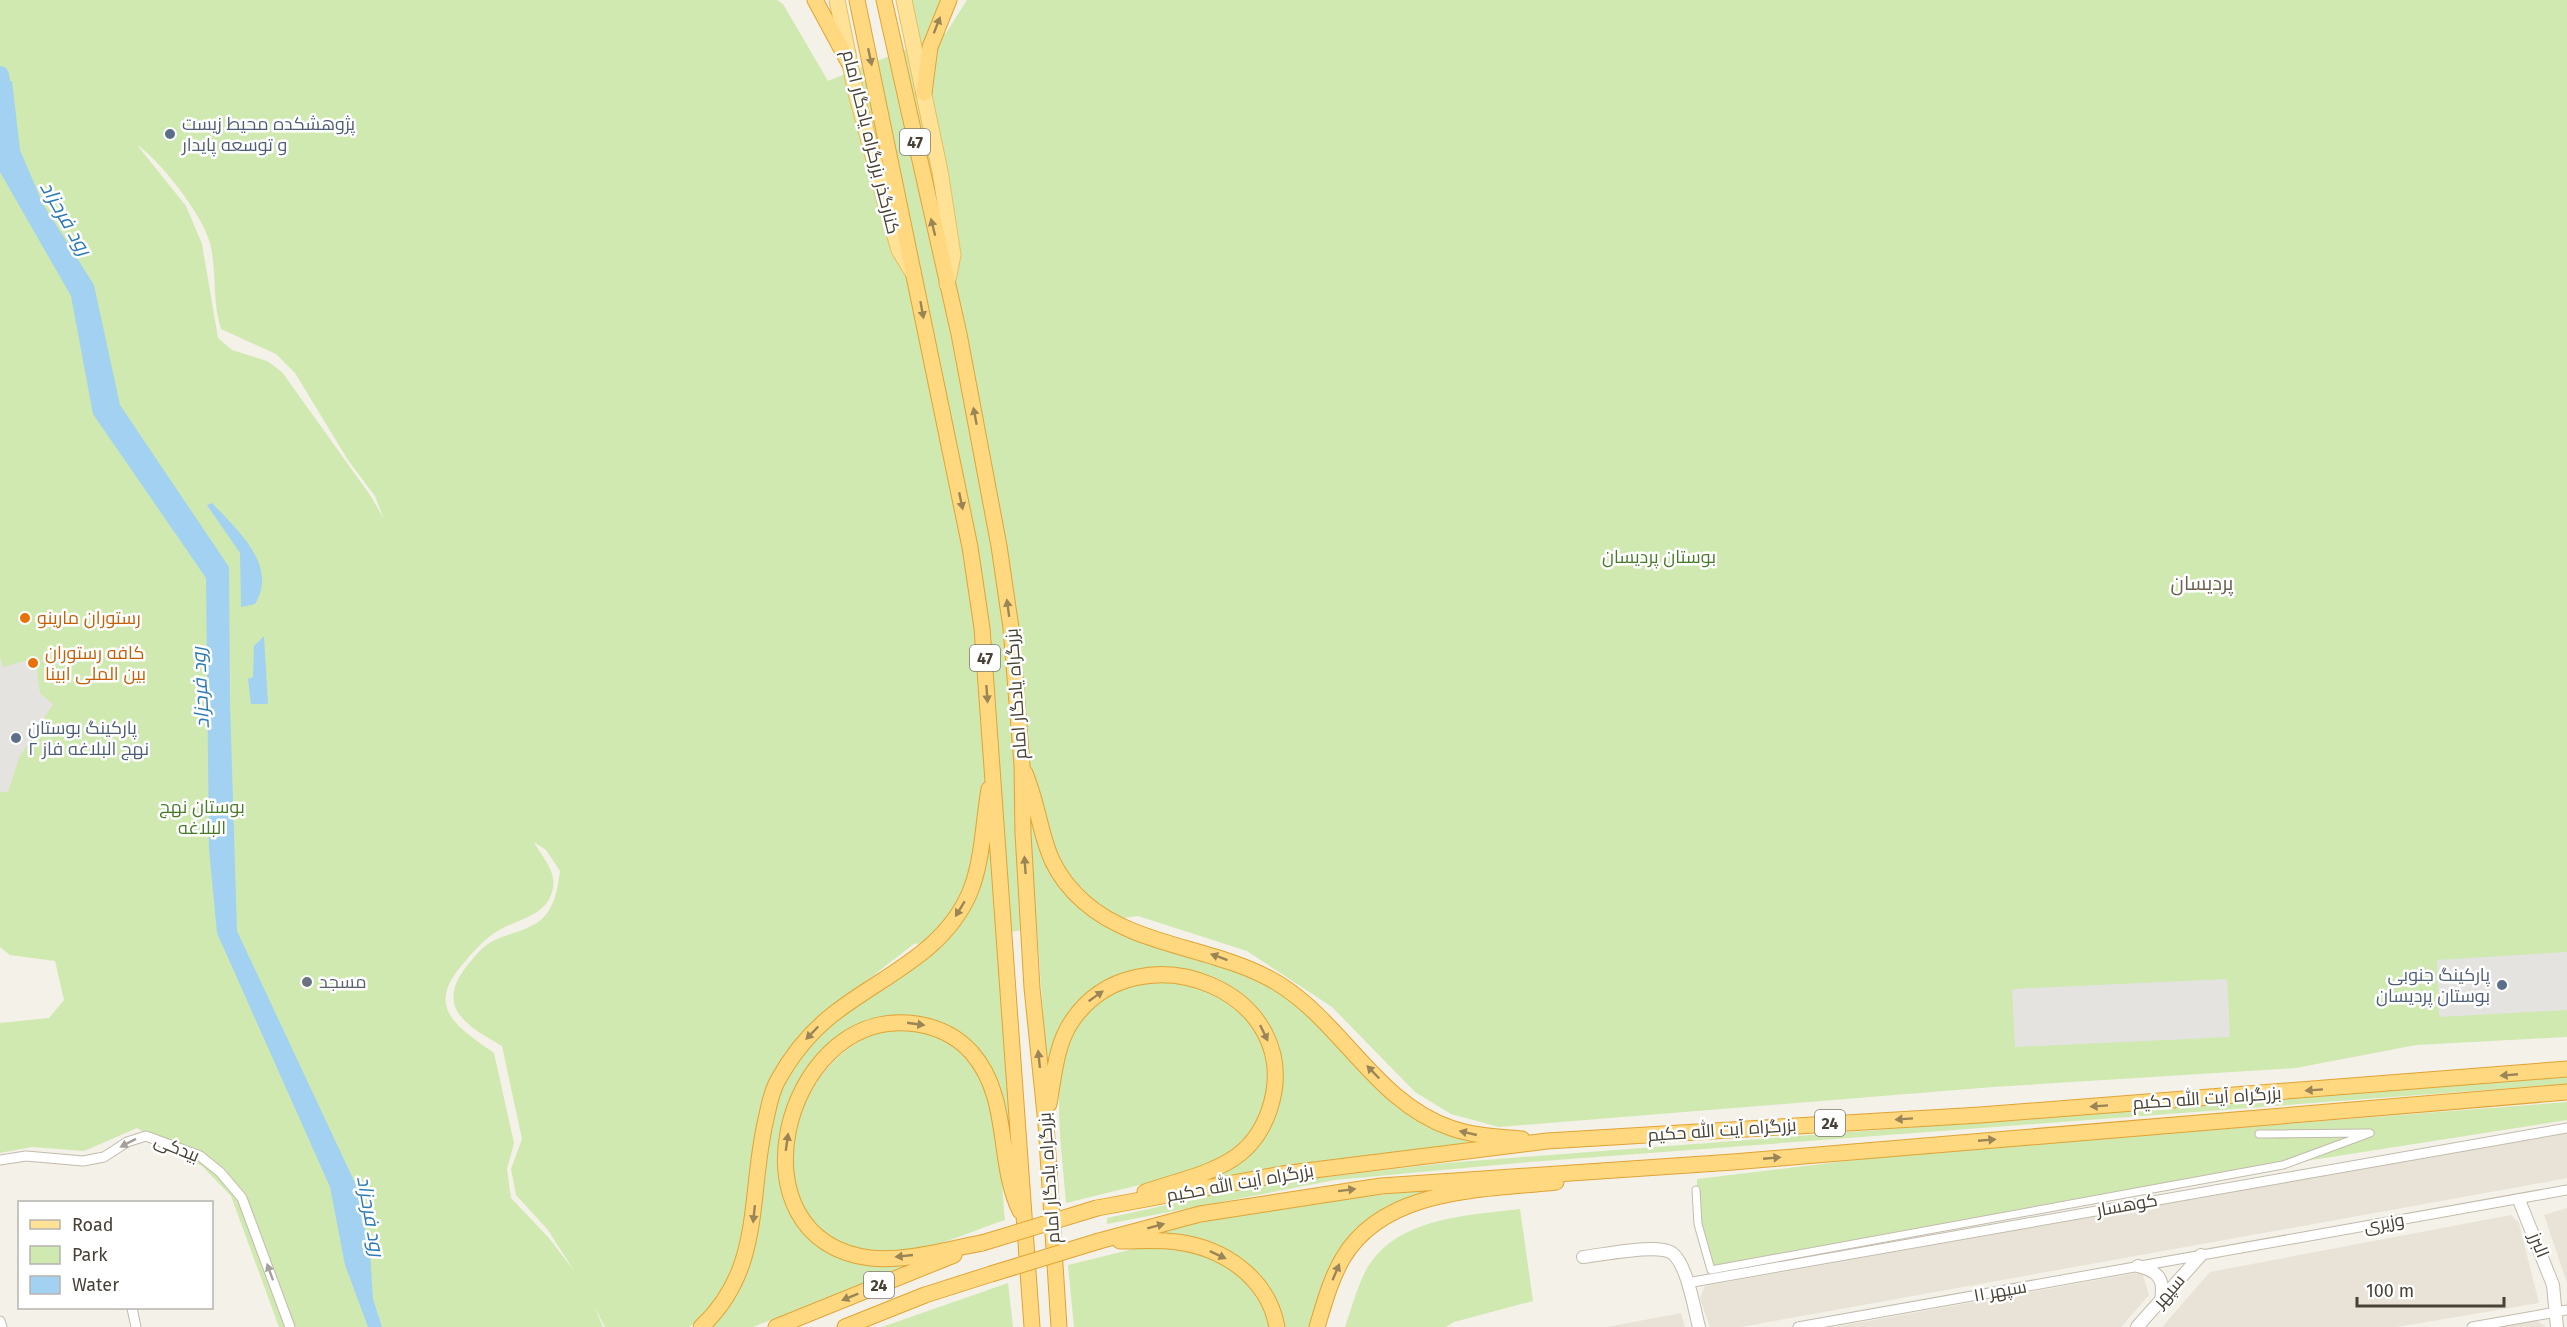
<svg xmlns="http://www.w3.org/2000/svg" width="2567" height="1327" font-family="'Fira Sans',Cairo,sans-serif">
<rect width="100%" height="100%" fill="#f4f1e8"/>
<path fill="#e8e3d6" d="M2567 1132V1178L2552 1181 1741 1327H1710L1700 1298 1705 1286Z
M2567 1208V1283L2544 1215Z
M2511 1215 2519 1223 2539 1303 2397 1327H2162L2210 1272Z
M2142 1272 2149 1295 2121 1327H1835Z
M1681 1313 1685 1327H1607Z
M2536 1320 2546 1327H2497Z"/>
<path fill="#cfe9b0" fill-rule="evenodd" d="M0 0H777L783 4 828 81 919 44 909 0H943L927 40 946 33 967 0H2567V1037L2416 1045 2296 1068 1993 1087 1499 1127 1451 1114 1415 1092 1332 1007 1247 951 1138 916 1101 921C1121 939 1154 945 1180 952 1211 961 1241 971 1270 986 1334 1019 1365 1095 1430 1127 1445 1134 1462 1138 1477 1142L1286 1166 1170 1188C1191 1182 1215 1177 1234 1165 1255 1151 1271 1127 1278 1103 1308 983 1131 919 1067 1018 1054 1037 1051 1060 1048 1083L1037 929 997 933 1014 1190C1004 1121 1003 1030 914 1018 808 1004 732 1170 816 1240 831 1253 848 1262 869 1264 892 1266 914 1260 936 1254L753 1327H709C781 1254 744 1158 787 1075 822 1007 898 994 944 940L914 944 818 1018 785 1058 772 1080 762 1108 749 1218 743 1243 720 1294 702 1318 689 1327H605L594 1306 603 1327H279L231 1196 202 1166 137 1128 84 1151 32 1147 0 1153V1023L49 1018 64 1000 55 961 10 955 0 947ZM137 145C159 159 203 215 210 243 217 271 212 301 221 329L276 354 295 373 348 460 375 496 384 519 370 495 282 372 267 361 232 350 218 338 202 244 186 206ZM534 842 546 850 560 871C558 887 555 906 543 918 529 932 504 933 488 944 480 949 472 960 466 967 434 1008 469 1027 502 1046L522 1139 511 1169 516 1195 548 1230 574 1271 549 1238 511 1198 507 1169 514 1143 494 1053C457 1027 425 1008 462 965 473 952 484 939 499 930 517 920 543 916 551 895 560 873 542 858 534 842Z
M1160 980 1210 991 1236 1007 1261 1039 1269 1073 1265 1105 1251 1133 1225 1158 1172 1177 1066 1203C1059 1109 1033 997 1160 980Z
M887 1029C898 1030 912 1028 923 1032 1004 1057 999 1150 1005 1220 968 1232 923 1255 883 1253 746 1244 778 1061 887 1029Z
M2567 1077V1084L2526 1087 1530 1162 1335 1180 1107 1224V1218L1264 1184 1446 1163Z
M2567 1102V1120L2299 1162 1947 1226 1711 1279 1698 1229 1697 1179 1923 1152Z
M1502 1183 1368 1222 1312 1327H1283L1252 1270 1142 1235C1263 1207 1378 1193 1502 1183Z
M1520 1209 1533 1301 1454 1322 1446 1327H1345C1351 1310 1356 1291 1364 1274 1393 1217 1465 1216 1520 1209Z
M1142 1247C1209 1250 1245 1261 1271 1327H1074L1068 1265Z
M1008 1283 1013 1327H882Z"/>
<path fill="#e5e3e0" d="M0 657 3 667 35 658 40 693 53 704 19 758 8 792H0Z
M2567 952V1010L2439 1017 2437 960Z
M2227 979 2230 1037 2015 1047 2012 989Z"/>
<path fill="#a3d1f2" d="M12 81 20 150 43 204 94 285 120 405 229 567 230 703 237 931 356 1185 370 1252 373 1299 382 1327H368L345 1265 330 1187 217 933 209 849 206 578 93 414 71 296 0 172V82Z
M212 503C236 529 279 565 255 604L241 607 240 553 207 505Z
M264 636 268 704H251L248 679 253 677 254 646Z"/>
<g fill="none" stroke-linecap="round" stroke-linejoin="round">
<path stroke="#a3d1f2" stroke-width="18" d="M0 75 5 105"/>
<g stroke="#c3bbad" stroke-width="9">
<path id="pedestrian" d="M1696 1190 1698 1224 1711 1270 2283 1165 2370 1133 2259 1134"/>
</g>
<g stroke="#c3bbad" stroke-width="11">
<path id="minor" d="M0 1160 26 1156 83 1161 104 1157 127 1142 146 1136 200 1156 220 1172 242 1198 290 1327
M1687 1283 2567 1128
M132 1308 136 1327
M0 1321 2 1327
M1798 1327 2567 1190
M2472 1327 2567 1310"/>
</g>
<g stroke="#c3bbad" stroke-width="14">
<path id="tertiary" d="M2519 1200 2553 1285 2557 1327
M1583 1257C1601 1255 1658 1243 1672 1253 1687 1264 1694 1308 1699 1327
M2138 1266C2158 1271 2165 1279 2161 1300
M2137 1327 2201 1255"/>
</g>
<g stroke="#e6c064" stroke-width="17">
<path id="primary" d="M837 0 856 93 888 212 899 250 913 273
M904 0 940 171 953 255 947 284"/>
</g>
<g stroke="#e1a335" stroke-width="17">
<path id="trunk" d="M815 0 849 63
M857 0 970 547 982 628 1032 1327
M884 0 959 334 999 546 1011 628 1022 765 1023 833 1032 988 1046 1124 1059 1327
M924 93 930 47 949 0
M1025 773C1046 824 1037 860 1084 902 1136 948 1219 947 1279 984 1343 1024 1377 1103 1451 1128 1474 1136 1498 1137 1522 1139
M1049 1104C1054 1076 1056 1044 1072 1021 1138 924 1310 992 1269 1111 1262 1131 1249 1149 1231 1160 1205 1176 1173 1182 1145 1192
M1097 1208 1282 1174 1547 1141 1980 1115 2567 1069
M1099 1241 1200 1214 1381 1186 1733 1162 2567 1092
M1120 1241C1139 1241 1158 1239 1177 1242 1224 1248 1268 1278 1277 1327
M982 1243C947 1249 906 1262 870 1258 726 1239 784 1013 908 1023 933 1025 956 1035 972 1053 1011 1098 996 1161 1020 1211
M701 1327C764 1269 748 1194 766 1119 769 1106 771 1092 778 1080 793 1053 812 1030 836 1012 884 975 945 952 970 892 983 860 983 823 989 789
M776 1327 954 1255
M845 1327 925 1295 991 1274
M1317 1327C1324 1304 1331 1278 1343 1258 1385 1187 1485 1190 1556 1182"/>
</g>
<use href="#pedestrian" stroke="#fff" stroke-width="7"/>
<use href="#minor" stroke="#fff" stroke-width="9"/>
<use href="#tertiary" stroke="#fff" stroke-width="12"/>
<use href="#primary" stroke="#ffe296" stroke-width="15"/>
<use href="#trunk" stroke="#ffd87f" stroke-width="15"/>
<g stroke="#e1a335" stroke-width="17" stroke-linecap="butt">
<path id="trunk-bridge" d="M982 1243 1097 1208
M991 1274 1099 1241"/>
</g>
<use href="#trunk-bridge" stroke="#ffd87f" stroke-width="15"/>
</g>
<defs><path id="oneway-solid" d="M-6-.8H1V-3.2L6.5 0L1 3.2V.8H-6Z" transform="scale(1.5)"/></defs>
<g fill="#9a8557">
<use href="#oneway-solid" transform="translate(937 25) rotate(-69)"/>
<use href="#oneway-solid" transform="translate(870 57) rotate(78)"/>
<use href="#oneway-solid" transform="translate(933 227) rotate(-104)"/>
<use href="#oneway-solid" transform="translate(922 310) rotate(80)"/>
<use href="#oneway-solid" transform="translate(975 416) rotate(-101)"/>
<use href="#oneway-solid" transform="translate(961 501) rotate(78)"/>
<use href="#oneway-solid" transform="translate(1008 608) rotate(-98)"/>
<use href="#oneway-solid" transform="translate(987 694) rotate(86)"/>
<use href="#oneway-solid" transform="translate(1025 865) rotate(-94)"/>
<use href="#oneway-solid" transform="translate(960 909) rotate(121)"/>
<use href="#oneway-solid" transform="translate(1219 957) rotate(-160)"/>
<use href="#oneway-solid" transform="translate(1096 996) rotate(-35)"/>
<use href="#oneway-solid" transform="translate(916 1024) rotate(8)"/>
<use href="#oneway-solid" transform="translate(812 1033) rotate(134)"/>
<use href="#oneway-solid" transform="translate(1264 1033) rotate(64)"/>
<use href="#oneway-solid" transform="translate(1039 1059) rotate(-96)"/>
<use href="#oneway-solid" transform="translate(1373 1072) rotate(-134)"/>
<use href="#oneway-solid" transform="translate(2509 1075) rotate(175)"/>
<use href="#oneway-solid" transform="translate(2314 1090) rotate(176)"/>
<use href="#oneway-solid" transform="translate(2099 1106) rotate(176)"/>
<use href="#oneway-solid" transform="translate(1904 1119) rotate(176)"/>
<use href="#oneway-solid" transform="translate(1468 1133) rotate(-167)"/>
<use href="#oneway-solid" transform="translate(1987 1140) rotate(-5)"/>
<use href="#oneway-solid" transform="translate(787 1142) rotate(-82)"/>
<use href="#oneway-solid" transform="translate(1772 1158) rotate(-5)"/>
<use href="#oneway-solid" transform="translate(1347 1190) rotate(-7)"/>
<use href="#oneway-solid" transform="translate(754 1214) rotate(96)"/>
<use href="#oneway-solid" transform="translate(1156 1226) rotate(-15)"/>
<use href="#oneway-solid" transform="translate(1218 1255) rotate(25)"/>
<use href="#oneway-solid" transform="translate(904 1256) rotate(174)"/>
<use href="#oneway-solid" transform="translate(1336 1272) rotate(-67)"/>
<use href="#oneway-solid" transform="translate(850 1297) rotate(158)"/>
</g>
<g fill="#a4a09a">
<use href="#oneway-solid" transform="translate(128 1143) rotate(153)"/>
<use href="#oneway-solid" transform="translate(270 1272) rotate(-110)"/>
</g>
<g fill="#5c6f8a" stroke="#fff" stroke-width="2">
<circle cx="170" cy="134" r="6"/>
<circle cx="16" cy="738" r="6"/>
<circle cx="2502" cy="985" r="6"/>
</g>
<g fill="#e8710a" stroke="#fff" stroke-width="2">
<circle cx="25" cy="618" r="6"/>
<circle cx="33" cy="663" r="6"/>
</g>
<circle fill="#6b7280" stroke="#fff" stroke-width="2" cx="307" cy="982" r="6"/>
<g text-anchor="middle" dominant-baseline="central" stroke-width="5" stroke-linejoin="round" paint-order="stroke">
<g fill="#fff" stroke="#7f7a72" stroke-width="1.5">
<rect x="900" y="129" width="30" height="26" rx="4.5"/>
<rect x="970" y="645" width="30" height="26" rx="4.5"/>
<rect x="1815" y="1110" width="30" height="26" rx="4.5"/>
<rect x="864" y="1272" width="30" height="26" rx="4.5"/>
</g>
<g font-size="16" font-weight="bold" fill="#484136">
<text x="915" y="142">47</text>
<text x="985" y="658">47</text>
<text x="1830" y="1123">24</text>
<text x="879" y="1285">24</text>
</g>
<g font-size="18" fill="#4e5e75" stroke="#fff" text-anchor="start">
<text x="182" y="124">پژوهشکده محیط زیست<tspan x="182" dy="21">و توسعه پایدار</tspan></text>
<text x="28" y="728">پارکینگ بوستان<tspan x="28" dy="21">نهج البلاغه فاز ۲</tspan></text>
<text x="2490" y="975" text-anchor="end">پارکینگ جنوبی<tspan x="2490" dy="21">بوستان پردیسان</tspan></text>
</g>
<g font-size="18" fill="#484136" stroke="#fff">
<text transform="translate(871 142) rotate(76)">کنارگذر بزرگراه یادگار امام</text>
<text transform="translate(1016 694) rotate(-94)">بزرگراه یادگار امام</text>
<text transform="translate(2207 1098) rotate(-4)">بزرگراه آیت الله حکیم</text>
<text transform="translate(1722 1130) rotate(-4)">بزرگراه آیت الله حکیم</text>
<text transform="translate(177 1148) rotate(22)">بیدکی</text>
<text transform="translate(1049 1178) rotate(-94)">بزرگراه یادگار امام</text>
<text transform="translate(1240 1183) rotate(-10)">بزرگراه آیت الله حکیم</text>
<text transform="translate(2127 1205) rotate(-10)">کوهسار</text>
<text transform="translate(2384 1223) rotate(-10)">وزیری</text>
<text transform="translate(2539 1245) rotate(68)">البرز</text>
<text transform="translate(2000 1291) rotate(-10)">سپهر ۱۱</text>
<text transform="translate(2169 1291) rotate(-49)">سپهر</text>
</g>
<g font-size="18" fill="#477b28" stroke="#fff">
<text x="1659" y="557">بوستان پردیسان</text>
<text x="202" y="807">بوستان نهج<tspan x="202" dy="21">البلاغه</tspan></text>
</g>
<g font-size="18" fill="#c56008" stroke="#fff" text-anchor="start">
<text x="37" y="618">رستوران مارینو</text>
<text x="45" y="653">کافه رستوران<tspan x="45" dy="21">بین الملی ابینا</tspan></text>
</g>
<g font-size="18" fill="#5b616d" stroke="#fff" text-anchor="start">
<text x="319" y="982">مسجد</text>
</g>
<g font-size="20" font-style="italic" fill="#2c7bb7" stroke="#fff">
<text transform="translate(66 218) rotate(60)">رود فرحزاد</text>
<text transform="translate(200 688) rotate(-93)">رود فرحزاد</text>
<text transform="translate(371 1216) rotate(80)">رود فرحزاد</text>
</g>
<g font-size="20" fill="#6b5f4d" stroke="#fff">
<text x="2202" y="583">پردیسان</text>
</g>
</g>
<rect x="18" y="1201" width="195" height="108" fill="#ffffff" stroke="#b6b3af" stroke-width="1.5"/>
<rect x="30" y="1220" width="30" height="9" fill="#ffe296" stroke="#b6b3af" stroke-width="1.5"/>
<text x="72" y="1231" font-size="18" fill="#484136">Road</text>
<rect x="30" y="1246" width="30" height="18" fill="#cfe9b0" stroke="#b6b3af" stroke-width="1.5"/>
<text x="72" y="1261" font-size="18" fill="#484136">Park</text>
<rect x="30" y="1276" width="30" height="18" fill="#a3d1f2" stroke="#b6b3af" stroke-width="1.5"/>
<text x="72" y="1291" font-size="18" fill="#484136">Water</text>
<path d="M2357 1297v9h147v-9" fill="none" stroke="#484136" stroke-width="3"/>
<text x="2366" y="1297" font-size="18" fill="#484136" stroke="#ffffff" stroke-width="4.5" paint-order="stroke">100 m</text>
</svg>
